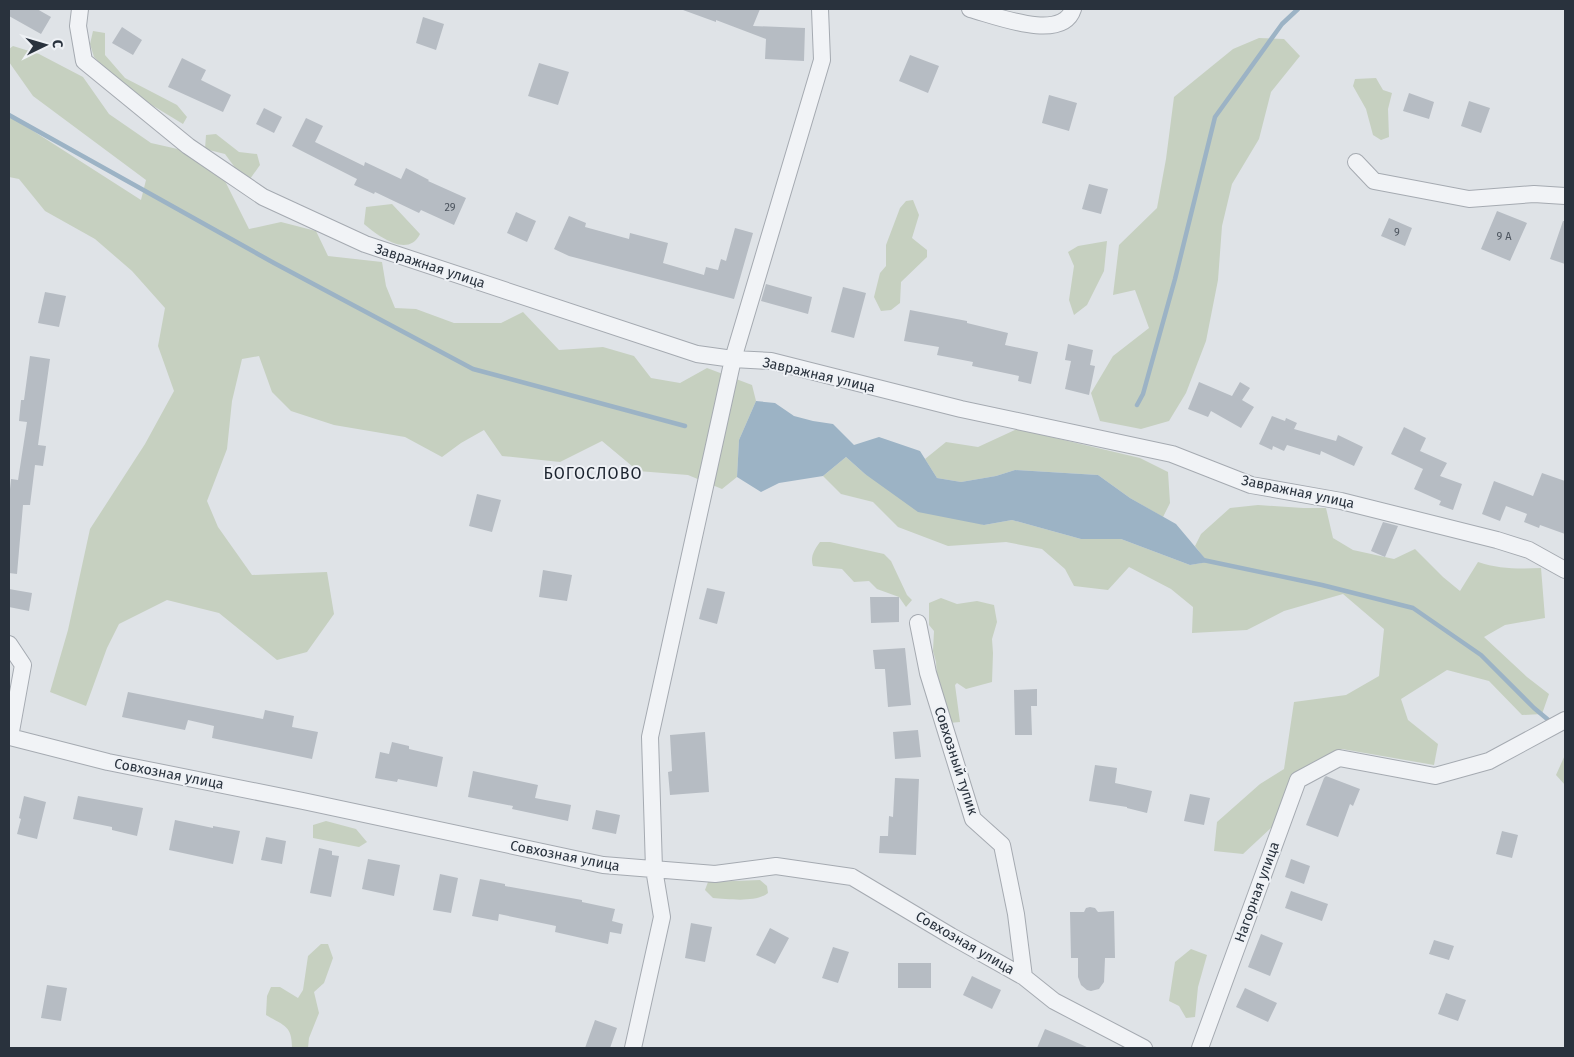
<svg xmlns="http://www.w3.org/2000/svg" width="1574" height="1057" font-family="'Fira Sans',sans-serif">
<rect width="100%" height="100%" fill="#dfe3e7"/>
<path fill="#c6d0c0" d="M93 31 105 33V55L125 78 177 105 187 117 183 124 127 90 94 57 90 44Z
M1259 38 1284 39 1300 56 1271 92 1259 139 1232 184 1222 226 1218 280 1206 341 1186 393 1169 421 1141 429 1100 421 1091 393 1113 356 1149 328 1135 290 1113 295 1119 245 1157 208 1166 159 1174 97 1233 49Z
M13 46 39 54 83 77 109 114 151 143 182 150 223 177 249 229 281 222 316 231 328 256 382 262 386 286 395 308 416 309 454 323H501L523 312 559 350 603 347 634 356 651 378 680 383 707 368 752 385 756 401 739 440 737 477 722 489 688 475 638 471 602 441 560 462 502 456 484 430 461 443 442 457 405 437 334 425 291 411 272 392 259 356 242 359 232 401 227 449 207 501 218 527 252 575 327 572 334 614 307 652 277 660 219 613 167 600 119 624 107 648 86 706 50 692 68 630 90 529 145 444 174 391 158 346 165 308 132 271 95 239 45 211 19 179 9 177V117L13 118 141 200 146 180 33 96 9 62V49Z
M1376 78 1383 90 1392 93 1388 109 1389 137 1381 140 1373 135 1366 109 1353 86 1355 79Z
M216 134 239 152 257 154 260 165 250 179 236 169 225 154 205 149 206 135Z
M913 200 919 215 912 238 927 250V257L901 282 900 303 891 310 881 311 874 297 880 273 886 266V245L900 208 906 201Z
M392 204 420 234C408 259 377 235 364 224L366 207Z
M1107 241 1104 271 1087 305 1074 315 1069 300 1074 266 1068 252 1078 246Z
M1017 429 1140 458 1168 472 1170 503 1163 517 1130 498 1098 475 1015 470 996 476 961 482 937 478 925 459 946 442 978 447Z
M846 457 865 474 984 525 1012 520 1081 539H1121L1190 565 1207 562 1195 546 1201 534 1230 508 1258 505 1303 508H1326L1333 538 1353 550 1394 559 1415 549 1443 577 1460 591 1478 562C1499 569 1519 569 1541 568L1545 618 1505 625 1484 637 1527 677 1549 694 1542 714 1522 715 1489 681 1447 670 1401 699 1408 720 1438 744 1434 765 1342 749 1289 782 1272 827 1243 854 1214 851 1217 822 1260 784 1284 769 1294 702 1346 695 1379 676 1384 629 1343 594 1284 611 1247 630 1192 633 1193 607 1171 589 1129 567 1108 590 1074 586 1065 569 1042 549 1006 542 948 546 898 527 873 502 841 494 823 476Z
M820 542H830L884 554 891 561 907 595 912 600 906 607 899 597 877 589 869 581 854 582 842 569 813 566C810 557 814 550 820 542Z
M941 598 957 604 977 601 994 605 997 622 992 639 993 653 992 682 966 689 957 683 955 685 960 722 949 723 938 694 936 662 933 651 934 631 929 625V603Z
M1565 755V785L1556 775Z
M326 821 356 829 367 842 359 847 313 838V825Z
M760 880 767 886 768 893C756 903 728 899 713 898L705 890 708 882Z
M321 944H328L333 958 324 983 314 992 319 1013 309 1038 308 1048H292C292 1025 284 1026 266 1015L267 996 271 987H280L298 998 303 990 308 956Z
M1191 949 1207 955 1198 987 1195 1017 1186 1018 1179 1006 1169 1001 1175 962Z"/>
<path fill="#9cb3c5" d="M756 401 775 403 794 416 813 421 833 424 854 445 879 437 920 451 937 478 961 482 996 476 1015 470 1098 475 1130 498 1176 524 1208 562 1190 565 1121 539H1081L1012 520 984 525 918 512 865 474 846 457 823 476 779 483 761 492 737 477 739 440Z"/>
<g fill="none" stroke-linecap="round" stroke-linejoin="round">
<path stroke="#9cb3c5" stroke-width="4.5" d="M9 115 274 263 473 369 685 426
M1137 405 1143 394 1175 279 1215 117 1282 24 1298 9
M1203 560 1322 585 1413 608 1481 655 1534 708 1552 723"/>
</g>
<path fill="#b6bcc3" d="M9 9H37L51 17 41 34 9 16Z
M683 9H760L753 26 805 28 804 61 765 59 766 39 716 20V22L683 10Z
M423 17 444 24 436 50 416 43Z
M122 27 142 40 133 55 112 43Z
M910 55 939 66 928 93 899 81Z
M182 58 206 70 201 80 231 95 223 112 168 87Z
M539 63 569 72 558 105 528 96Z
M1409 93 1434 102 1429 119 1403 111Z
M1049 95 1077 103 1069 131 1042 123Z
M1469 101 1490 108 1481 133 1461 126Z
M264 108 282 117 274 133 256 124Z
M306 118 323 126 315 142 364 166 365 162 401 179 406 168 429 180 428 181 466 198 454 225 421 210 419 213 375 192 374 194 354 185 357 179 292 146Z
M1089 184 1108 189 1101 214 1082 209Z
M1497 211 1527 223 1510 261 1481 249Z
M516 212 536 221 527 242 507 233Z
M569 216 586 223 585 227 629 239 630 233 668 243 663 263 704 275 706 267 718 270 721 259 726 261 735 228 753 233 734 299 569 256 554 249Z
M1389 218 1412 228 1405 246 1381 236Z
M1563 221H1565V264L1550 259Z
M766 284 812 297 808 314 761 301Z
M843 287 866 293 854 338 831 332Z
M45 292 66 296 59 327 38 323Z
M910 310 967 321V323L1008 333 1005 345 1038 352 1031 384 1018 381 1019 376 972 366 973 362 937 355 939 347 904 341Z
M1068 344 1093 350 1090 365 1095 366 1089 395 1065 389 1071 361 1065 360Z
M30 356 50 359 38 445 46 446 43 466 35 465 30 505H23L17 574 9 573V499L11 479 18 480 27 422 19 421 21 400H24Z
M1199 382 1232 396 1240 382 1250 388 1242 400 1254 407 1241 428 1211 411 1208 417 1188 409Z
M1272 416 1285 421 1286 418 1297 423 1294 429 1336 441 1338 435 1363 447 1354 466 1321 451 1320 455 1287 445 1284 451 1273 446 1272 450 1259 444Z
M1404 427 1426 438 1420 451 1447 463 1440 476 1462 484 1453 510 1439 505 1441 501 1414 489 1423 469 1391 454Z
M1542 473 1565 481V534L1540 525 1539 528 1524 522 1527 514 1506 506 1500 521 1482 514 1494 481 1533 496Z
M477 494 501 500 492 532 469 526Z
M1383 522 1398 526 1385 557 1371 551Z
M543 570 572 575 567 601 539 597Z
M707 588 725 592 717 624 699 619Z
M9 589 32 593 29 611 9 607Z
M870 597H899V622L871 623Z
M905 648 911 705 888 707 885 669H875L873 650Z
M1037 689V706H1031L1032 735H1015L1014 690Z
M128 692 263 719 265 710 294 716 292 727 318 732 312 759 212 738 214 726 188 720 185 730 122 717Z
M918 730 921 757 895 759 893 732Z
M705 732 709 792 670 795 668 772 672 771 670 735Z
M392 742 409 746V749L443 757 437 787 398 779 397 782 375 778 380 752 389 754Z
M1095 765 1117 768 1115 783 1152 791 1147 813 1127 808V807L1089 801Z
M473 771 538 785 535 798 571 805 568 821 512 809 513 806 468 797Z
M1326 776 1360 789 1353 806 1350 804 1338 837 1306 825 1324 778Z
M895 778 919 779 916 855 879 853 880 836H888L889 816 893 817Z
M1190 794 1210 798 1204 825 1184 821Z
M24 796 46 802 37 839 17 834 21 819 19 818Z
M78 796 143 808 137 836 112 830V827L73 819Z
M596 810 620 815 616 834 592 829Z
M175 820 213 828V826L240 831 233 864 169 850Z
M1502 831 1518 835 1512 858 1496 854Z
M266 837 286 841 282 864 261 860Z
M319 848 332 851V855L339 856 331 897 310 893Z
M368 859 400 865 394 896 362 889Z
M1291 859 1310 866 1304 884 1285 877Z
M440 874 458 878 451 913 433 910Z
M480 879 505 884V886L582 900V902L615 909 612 921 623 924 621 934 610 932 608 944 555 932 556 926 499 914 498 921 472 916Z
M1291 891 1328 904 1322 921 1285 908Z
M1090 907 1095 908 1098 912 1114 911 1115 958H1105L1104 982 1099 989 1091 991 1087 990 1081 985 1078 977V958H1071L1070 912H1084L1086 908Z
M691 923 712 927 705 962 685 958Z
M770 928 789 938 775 964 756 955Z
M1261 934 1283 943 1270 976 1248 967Z
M1434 940 1454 946 1449 960 1429 954Z
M833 947 849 952 838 983 822 978Z
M898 963H931V988H898Z
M972 976 1001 990 992 1009 963 995Z
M47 985 67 988 61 1021 41 1018Z
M1245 988 1277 1003 1268 1022 1236 1007Z
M1446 993 1466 1000 1458 1021 1438 1014Z
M595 1020 617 1028 610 1048H585Z
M1045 1029 1062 1036 1089 1048H1037Z"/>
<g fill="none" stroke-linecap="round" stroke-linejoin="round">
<g stroke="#a5aab1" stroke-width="18">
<path id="street" d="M80 9 78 26 84 61 188 146 263 197 365 244 697 354 733 359 771 361 961 409 1172 454 1251 485 1341 501 1497 540 1529 550 1565 570
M970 9C994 15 1062 43 1073 9
M1356 162 1374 181 1469 199 1534 194 1565 196
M918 623 928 673 973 819 1002 845 1016 914 1024 977
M9 644 23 665 10 737 108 762 303 801 603 865 715 874 776 866 852 877 951 936 1024 977 1054 1001 1144 1048
M633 1048 662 917 654 869 650 737 733 359 822 60 820 9
M1200 1048 1298 780 1339 758 1435 776 1489 761 1565 720"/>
</g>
<use href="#street" stroke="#f1f3f6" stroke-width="16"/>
</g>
<g text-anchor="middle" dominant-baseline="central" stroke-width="4" stroke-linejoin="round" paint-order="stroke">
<g font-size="11" fill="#4c545e">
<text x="450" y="207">29</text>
<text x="1397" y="232">9</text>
<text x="1504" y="236">9 А</text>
</g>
<g font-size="14" fill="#29323d" stroke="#eef1f5">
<text transform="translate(430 266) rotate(18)">Завражная улица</text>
<text transform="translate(819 375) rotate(13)">Завражная улица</text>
<text transform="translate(1298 492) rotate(12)">Завражная улица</text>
<text transform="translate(956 761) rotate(72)">Совхозный тупик</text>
<text transform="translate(169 774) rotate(11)">Совхозная улица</text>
<text transform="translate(565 856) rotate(11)">Совхозная улица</text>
<text transform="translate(1257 892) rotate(-70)">Нагорная улица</text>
<text transform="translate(965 943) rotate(30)">Совхозная улица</text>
</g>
<g font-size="16" letter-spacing="1" fill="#1b232e" stroke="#eef1f5">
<text x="593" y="473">БОГОСЛОВО</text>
</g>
</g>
<rect width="1574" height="1057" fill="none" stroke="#29323d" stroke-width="20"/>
<g transform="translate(45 45) rotate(85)" stroke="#eef1f5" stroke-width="4" paint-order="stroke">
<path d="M0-4L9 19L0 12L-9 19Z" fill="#29323d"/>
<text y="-8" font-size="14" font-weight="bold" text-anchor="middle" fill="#29323d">С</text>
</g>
</svg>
